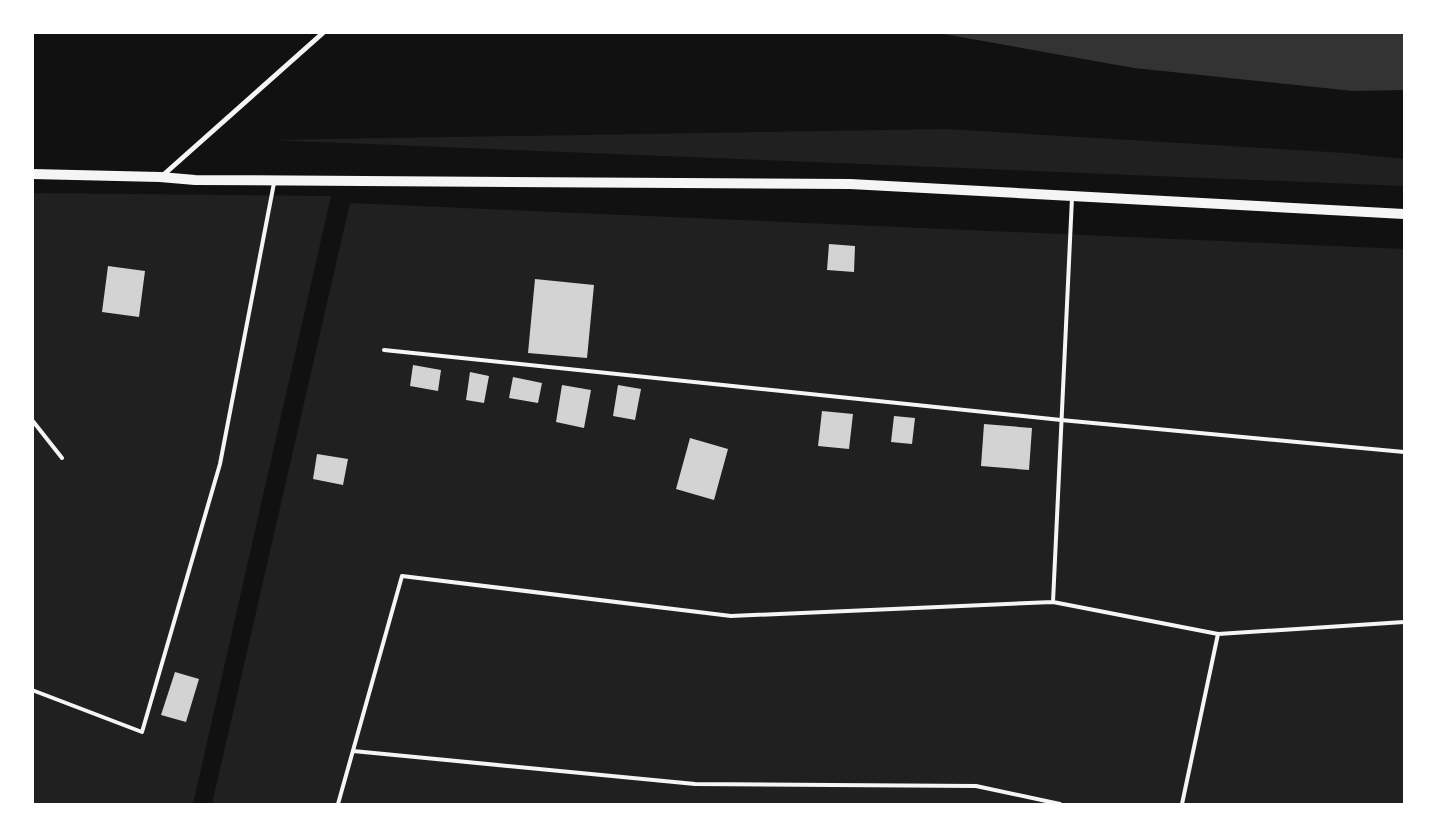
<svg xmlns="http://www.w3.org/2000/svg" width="1437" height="837" font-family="'PT Sans',sans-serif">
<rect width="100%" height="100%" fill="#111"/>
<path fill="#202020" d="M947 129 1345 153 1404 159V186L270 140Z
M33 193 331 196 193 804H33Z
M350 203 1404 249V804H212Z"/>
<path fill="#333" d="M938 33H1404V90L1353 91 1134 68Z"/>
<path fill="#d3d3d3" d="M829 244 855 246 854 272 827 270Z
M108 266 145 271 139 317 102 312Z
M535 279 594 285 587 358 528 353Z
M413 365 441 370 438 391 410 386Z
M470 372 489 376 484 403 466 400Z
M513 377 542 383 538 403 509 398Z
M562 385 591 390 584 428 556 422Z
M618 385 641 389 635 420 613 416Z
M822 411 853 414 849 449 818 446Z
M894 416 915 418 912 444 891 442Z
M984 424 1032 428 1029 470 981 466Z
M690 438 728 449 714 500 676 489Z
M317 454 348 459 343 485 313 479Z
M175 672 199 679 186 722 161 715Z"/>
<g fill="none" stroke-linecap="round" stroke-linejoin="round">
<path stroke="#f5f5f5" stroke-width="4" d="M384 350 1061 420 1404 452
M32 420 62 458
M1053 602 1072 198
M32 690 142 732 220 464 274 183
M353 751 695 784 976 786 1060 804
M338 804 402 576 731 616 1053 602 1218 634 1404 622
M1182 804 1218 634"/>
<path stroke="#f5f5f5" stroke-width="5" d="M161 177 324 32"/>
<path stroke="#f5f5f5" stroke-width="10" d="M32 174 160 177 195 180 850 184 1404 214"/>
</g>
<rect width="1437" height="837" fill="none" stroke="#ffffff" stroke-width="68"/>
</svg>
